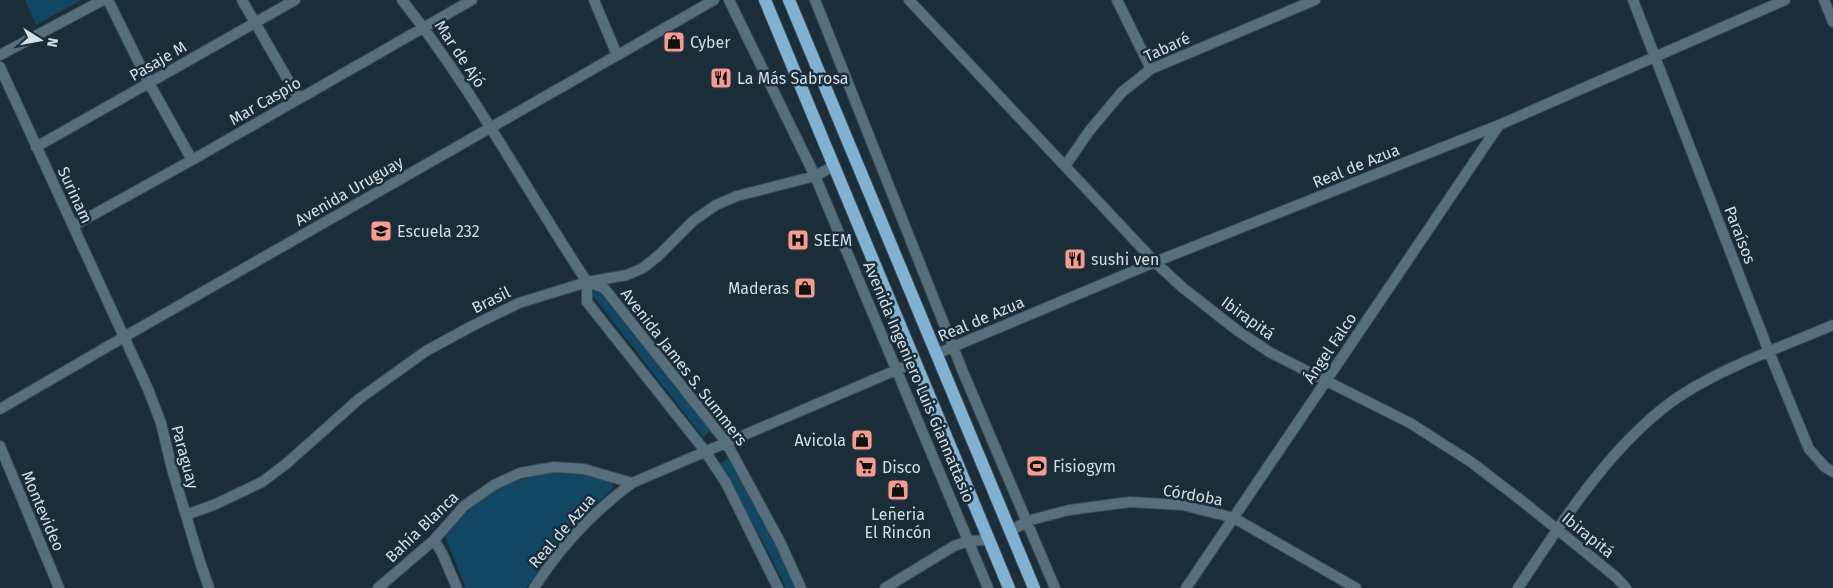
<svg xmlns="http://www.w3.org/2000/svg" width="1833" height="588" font-family="'Fira Sans',sans-serif">
<rect width="100%" height="100%" fill="#1a2d39"/>
<path fill="#114763" d="M25 0H81L36 25Z
M594 291 600 293 710 431 703 437 593 296Z
M728 458 777 548 796 588H786L770 555 720 464Z
M556 472 586 474 612 480 613 488 578 520 526 588H466L444 534C457 523 470 508 484 498 506 483 530 476 556 472Z"/>
<g fill="none" stroke-linecap="round" stroke-linejoin="round">
<g stroke="#384955" stroke-width="12">
<path id="minor" d="M108 0 149 83 192 160
M242 0 299 99
M402 0C472 88 525 188 587 282V302L705 451 726 483 778 588
M594 0 617 55
M729 0 815 176 988 588
M815 0 963 372 1055 588
M909 0 1155 262 1183 288 1238 331 1271 353 1410 423 1471 462 1522 501 1616 577 1626 588
M1117 0 1151 69
M1633 0 1769 352 1809 449 1825 467 1833 472
M1824 0 1833 22
M0 55 103 0
M0 67 148 389 161 423 172 469 200 562 209 588
M36 147 295 0
M1065 166 1090 130 1122 92 1151 69 1315 0
M73 226 192 160 472 0
M588 282 604 288 726 442 780 542 801 588
M936 354 1155 262 1499 125 1785 0
M0 446 59 588
M186 515 216 504 262 482 286 464 359 399 426 351 472 326 519 303 587 282 627 275 643 268 659 255 693 221 716 205 737 196 815 176 834 166
M1011 531 1027 521 1069 510 1130 502 1182 505 1234 518 1356 588
M434 540 442 553 457 588
M378 588 434 540 464 506 494 485 520 473 554 467 584 469 632 483
M534 588C560 547 593 512 632 483L915 362
M885 588 954 546 968 541 989 540
M1186 588 1499 125
M1518 588C1565 518 1622 426 1698 385 1741 361 1788 344 1833 325"/>
</g>
<g stroke="#384955" stroke-width="12">
<path id="tertiary" d="M0 409 124 337 714 0"/>
</g>
<g stroke="#384955" stroke-width="14">
<path id="primary" d="M765 0 1009 588
M789 0 1034 588"/>
</g>
<use href="#minor" stroke="#576e7d" stroke-width="10"/>
<use href="#tertiary" stroke="#576e7d" stroke-width="10"/>
<use href="#primary" stroke="#82b2d1" stroke-width="12"/>
</g>
<defs>
<g id="shop-square" transform="scale(1.125)"><rect x="-9" y="-9" width="18" height="18" rx="4" fill="#f59c92" stroke="#1a2d39"/><path d="M-5-2.5h2.3a2.7 3.5 0 0 1 5.4 0H5L5.5 6h-11ZM-1.5-2.5h3a1.5 2.3 0 0 0-3 0Z" fill="#111"/></g>
<g id="restaurant-square" transform="scale(1.125)"><rect x="-9" y="-9" width="18" height="18" rx="4" fill="#f59c92" stroke="#1a2d39"/><path d="M-5-6h1v4h1v-4h1v4h1v-4h1v5L-1.5 .5V6h-2V.5L-5-1ZM5-6V6H3V1.5H1.5Q1.5-4 5-6Z" fill="#111"/></g>
<g id="school-square" transform="scale(1.125)"><rect x="-9" y="-9" width="18" height="18" rx="4" fill="#f59c92" stroke="#1a2d39"/><path d="M0-5L7-2L0 1L-7-2ZM-4 1L0 2.5L4 1V4Q0 6-4 4Z" fill="#111"/></g>
<g id="hospital-square" transform="scale(1.125)"><rect x="-9" y="-9" width="18" height="18" rx="4" fill="#f59c92" stroke="#1a2d39"/><path d="M-5-5h3v3.5h4V-5h3V5h-3V1.5h-4V5h-3Z" fill="#111"/></g>
<g id="stadium-square" transform="scale(1.125)"><rect x="-9" y="-9" width="18" height="18" rx="4" fill="#f59c92" stroke="#1a2d39"/><path d="M0-5a6.5 5 0 1 0 0 10a6.5 5 0 1 0 0-10ZM-3.5-1.8h7v3.6h-7Z" fill="#111"/></g>
<g id="supermarket-square" transform="scale(1.125)"><rect x="-9" y="-9" width="18" height="18" rx="4" fill="#f59c92" stroke="#1a2d39"/><path d="M-6-5.5h2.5l.6 2H6L4.5 2H-2.5L-4.4-4H-6ZM-1.5 3.2a1.3 1.3 0 1 0 .1 0ZM3 3.2a1.3 1.3 0 1 0 .1 0Z" fill="#111"/></g>
</defs>
<g fill-rule="evenodd">
<use href="#shop-square" x="674" y="42"/>
<use href="#restaurant-square" x="721" y="78"/>
<use href="#school-square" x="381" y="231"/>
<use href="#hospital-square" x="798" y="240"/>
<use href="#restaurant-square" x="1075" y="259"/>
<use href="#shop-square" x="805" y="288"/>
<use href="#shop-square" x="862" y="440"/>
<use href="#stadium-square" x="1037" y="466"/>
<use href="#supermarket-square" x="866" y="467"/>
<use href="#shop-square" x="898" y="490"/>
</g>
<g text-anchor="middle" dominant-baseline="central" stroke-width="5" stroke-linejoin="round" paint-order="stroke">
<g font-size="16" fill="#d3dfe7" stroke="#1a2d39" text-anchor="start">
<text x="690" y="42">Cyber</text>
<text x="737" y="78">La Más Sabrosa</text>
<text x="397" y="231">Escuela 232</text>
<text x="814" y="240">SEEM</text>
<text x="1091" y="259">sushi ven</text>
<text x="789" y="288" text-anchor="end">Maderas</text>
<text x="846" y="440" text-anchor="end">Avicola</text>
<text x="1053" y="466">Fisiogym</text>
<text x="882" y="467">Disco</text>
<text x="898" y="514" text-anchor="middle">Leñeria<tspan x="898" dy="18">El Rincón</tspan></text>
</g>
<g font-size="16" fill="#d3dfe7" stroke="#1a2d39">
<text transform="translate(1167 47) rotate(-25)">Tabaré</text>
<text transform="translate(460 54) rotate(56)">Mar de Ajó</text>
<text transform="translate(158 61) rotate(-30)">Pasaje M</text>
<text transform="translate(265 101) rotate(-30)">Mar Caspio</text>
<text transform="translate(1356 166) rotate(-22)">Real de Azua</text>
<text transform="translate(349 191) rotate(-30)">Avenida Uruguay</text>
<text transform="translate(75 195) rotate(65)">Surinam</text>
<text transform="translate(1740 235) rotate(69)">Paraísos</text>
<text transform="translate(491 300) rotate(-26)">Brasil</text>
<text transform="translate(1248 318) rotate(36)">Ibirapitá</text>
<text transform="translate(981 319) rotate(-23)">Real de Azua</text>
<text transform="translate(1330 348) rotate(-56)">Ángel Falco</text>
<text transform="translate(684 367) rotate(52)">Avenida James S. Summers</text>
<text transform="translate(919 382) rotate(67)">Avenida Ingeniero Luis Giannattasio</text>
<text transform="translate(185 457) rotate(75)">Paraguay</text>
<text transform="translate(1193 495) rotate(10)">Córdoba</text>
<text transform="translate(43 511) rotate(67)">Montevideo</text>
<text transform="translate(422 527) rotate(-44)">Bahía Blanca</text>
<text transform="translate(562 531) rotate(-49)">Real de Azua</text>
<text transform="translate(1588 535) rotate(39)">Ibirapitá</text>
</g>
</g>
<g transform="translate(40 40) rotate(101)" stroke="#1a2d39" stroke-width="4" paint-order="stroke">
<path d="M0-4L9 19L0 12L-9 19Z" fill="#d3dfe7"/>
<text y="-8" font-size="14" font-weight="bold" text-anchor="middle" fill="#d3dfe7">N</text>
</g>
</svg>
